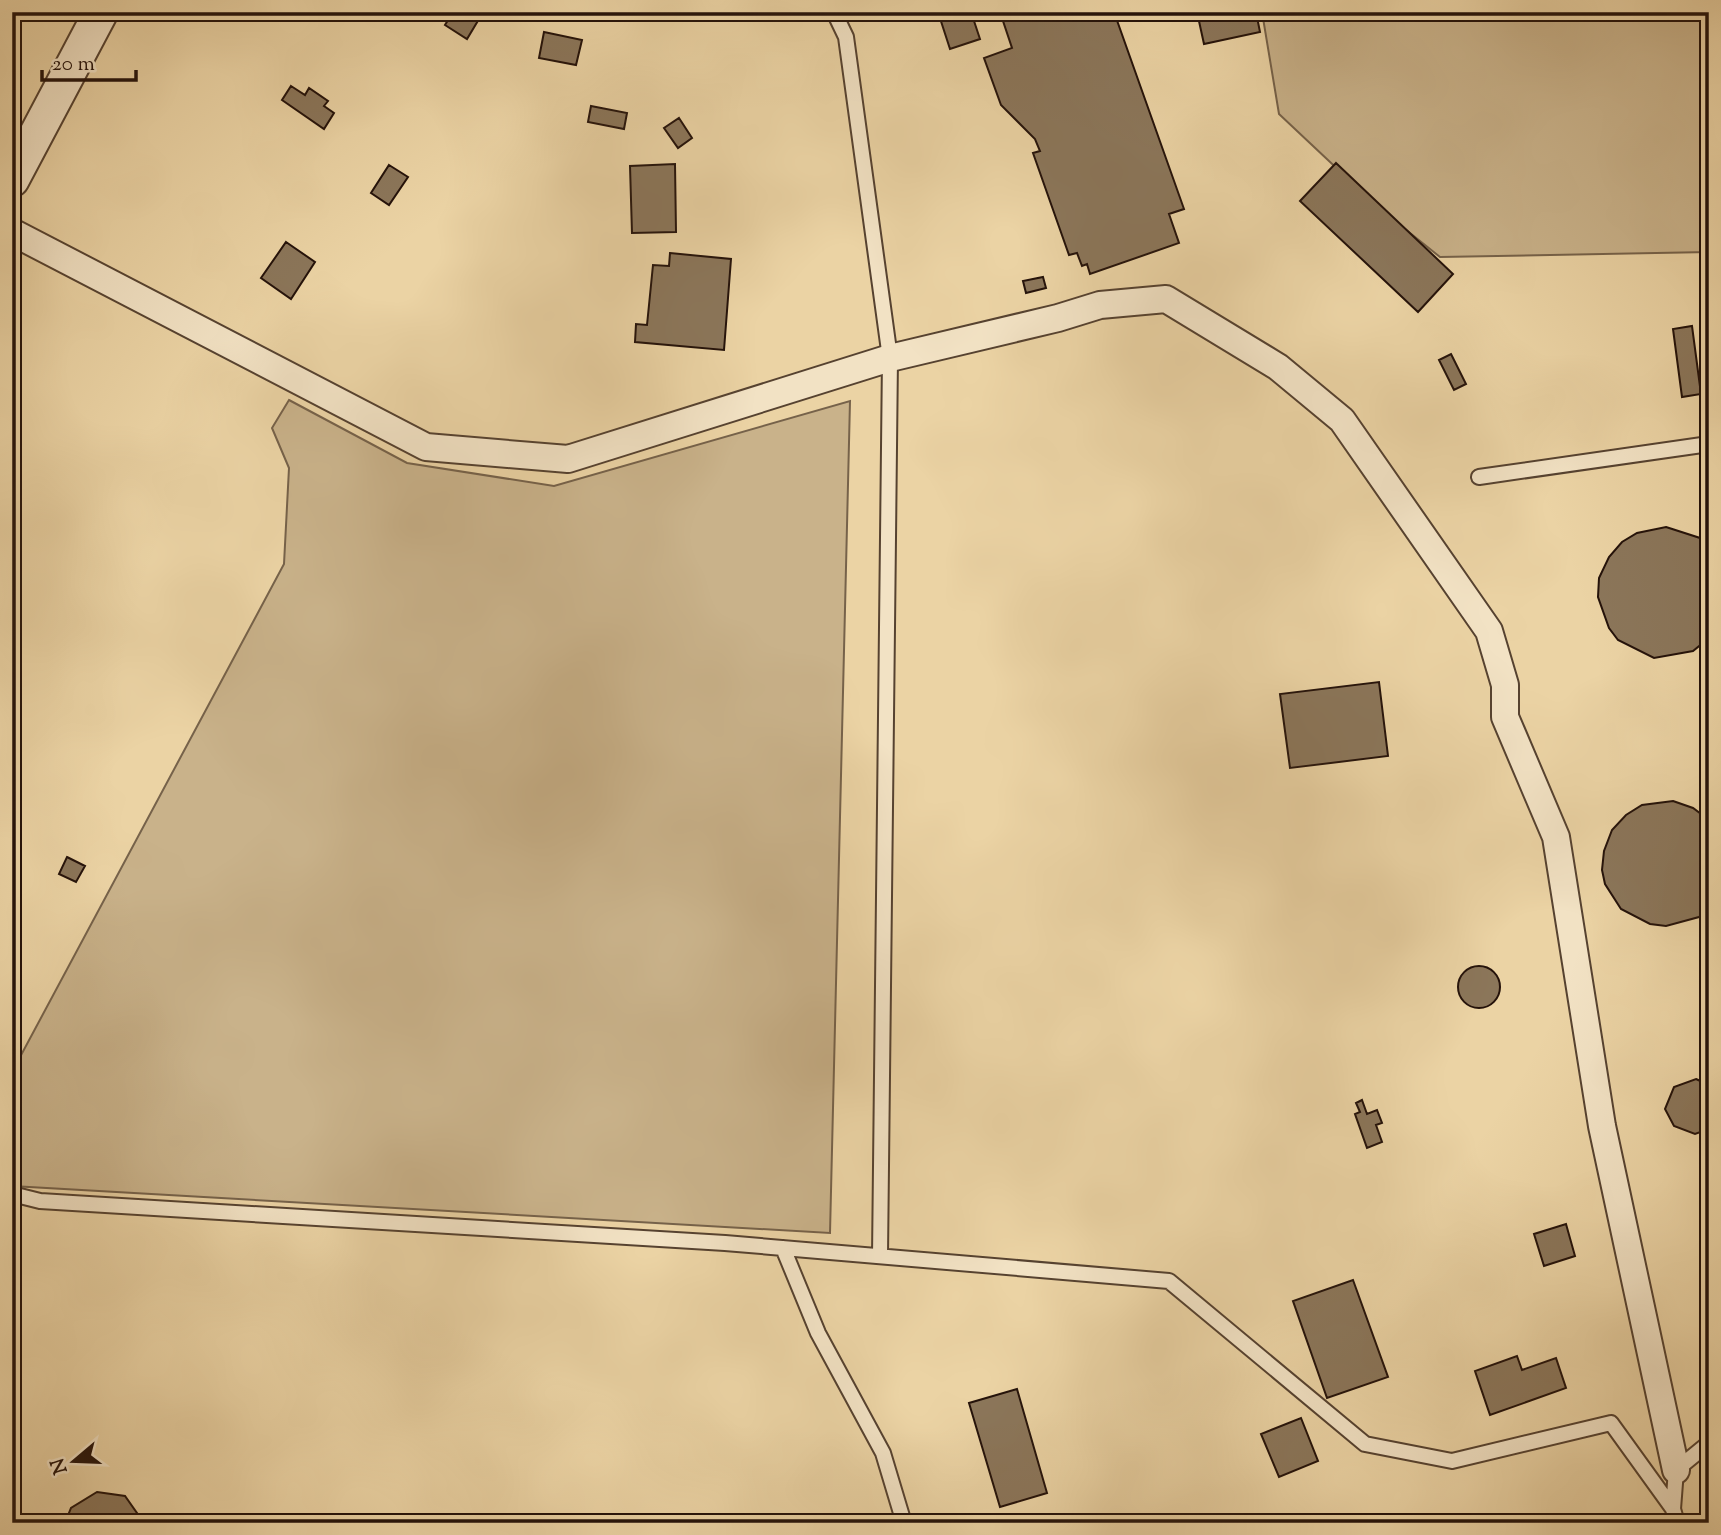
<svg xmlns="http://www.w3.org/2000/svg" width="1721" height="1535" font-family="'Sorts Mill Goudy',serif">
<rect width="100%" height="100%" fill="#ebd3a4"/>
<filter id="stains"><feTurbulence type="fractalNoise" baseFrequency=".00286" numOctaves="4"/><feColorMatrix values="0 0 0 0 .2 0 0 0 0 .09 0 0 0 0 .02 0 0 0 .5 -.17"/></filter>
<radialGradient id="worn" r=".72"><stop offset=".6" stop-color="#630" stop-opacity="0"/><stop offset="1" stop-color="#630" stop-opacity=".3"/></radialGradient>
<path fill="#c9b28a" stroke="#76624a" stroke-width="2" d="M1262 12H1709V252L1440 257 1380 209 1279 114Z
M289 400 407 463 554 486 850 401 830 1233 12 1186V1072L284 564 289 468 272 428Z"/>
<path fill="#8b765a" stroke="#24120a" stroke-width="2" d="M453 12H469L479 19 467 39 445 25Z
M938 12H971L980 39 950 49Z
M1000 12H1114L1184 209 1169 214 1179 243 1090 274 1087 264 1082 266 1077 253 1069 255 1033 153 1040 151 1035 139 1001 105 984 58 1012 48Z
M1197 12H1256L1260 32 1204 44Z
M544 32 582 40 576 65 539 58Z
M291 86 305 95 309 88 328 101 324 106 334 113 324 129 282 100Z
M591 106 627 113 624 129 588 122Z
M679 118 692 138 678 148 664 128Z
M1336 163 1453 274 1418 312 1300 201Z
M675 164 676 232 632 233 630 166Z
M389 165 408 177 389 205 371 193Z
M286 242 315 262 291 299 261 278Z
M670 253 731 259 724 350 635 342 636 324 647 325 653 265 669 266Z
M1043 277 1046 288 1026 293 1023 281Z
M1692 326 1701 394 1682 397 1673 329Z
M1451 354 1466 384 1454 390 1439 360Z
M1666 527 1700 538 1709 547V638L1693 651 1654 658 1618 640 1609 628 1598 597 1599 578 1609 557 1622 542 1637 533Z
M1379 682 1388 756 1290 768 1280 694Z
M1673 801 1693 808 1709 820V908L1699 917 1666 926 1650 924 1621 909 1605 884 1602 870 1604 851 1612 830 1626 815 1642 805Z
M67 857 85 866 76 882 59 874Z
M1458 987a21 21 0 1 1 42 0a21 21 0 1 1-42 0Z
M1696 1079 1709 1085V1129L1695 1134 1674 1126 1665 1109 1674 1087Z
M1362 1100 1367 1114 1377 1110 1382 1123 1376 1125 1382 1142 1367 1148 1355 1114 1360 1112 1356 1103Z
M1566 1224 1575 1256 1544 1266 1534 1234Z
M1353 1280 1388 1377 1327 1398 1293 1301Z
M1517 1356 1522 1370 1556 1358 1566 1388 1490 1415 1475 1371Z
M1017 1389 1047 1493 1000 1507 969 1403Z
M1301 1418 1318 1461 1279 1477 1261 1434Z
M97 1492 125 1496 144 1523H65L71 1508Z"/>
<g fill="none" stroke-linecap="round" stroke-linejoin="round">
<g stroke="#564230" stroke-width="18">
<path id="service" d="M834 12 846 37 890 358 880 1256
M1479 477 1709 444
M12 1194 40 1201 725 1243 1169 1281 1365 1444 1452 1461 1611 1423 1673 1509 1677 1523
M783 1248 818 1333 883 1453 904 1523
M1673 1509 1676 1470 1709 1443"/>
</g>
<g stroke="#564230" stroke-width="30">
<path id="minor" d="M12 232 426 447 568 459 890 358 1058 318 1100 305 1166 299 1278 367 1342 420 1489 631 1505 685V717L1556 837 1602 1126 1676 1470"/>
</g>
<g stroke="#564230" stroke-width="37">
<path id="tertiary" d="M12 180 101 12"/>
</g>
<use href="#service" stroke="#f2e2c4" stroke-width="14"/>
<use href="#minor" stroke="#f2e2c4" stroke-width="26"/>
<use href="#tertiary" stroke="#f2e2c4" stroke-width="33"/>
</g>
<rect width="1721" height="1535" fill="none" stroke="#ebd3a4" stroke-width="42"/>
<rect x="14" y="14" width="1693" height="1507" fill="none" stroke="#24120a" stroke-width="3.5"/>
<rect x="21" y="21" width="1679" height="1493" fill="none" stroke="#24120a" stroke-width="2"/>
<g transform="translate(74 1461) rotate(251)" stroke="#f2e2c4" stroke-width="5" paint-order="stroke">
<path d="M0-5L12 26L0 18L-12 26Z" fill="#24120a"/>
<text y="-10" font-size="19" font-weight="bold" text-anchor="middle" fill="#24120a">N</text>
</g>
<path d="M42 70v10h94v-10" fill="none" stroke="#24120a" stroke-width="3.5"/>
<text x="52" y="70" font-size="21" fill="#24120a" stroke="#f2e2c4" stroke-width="5" paint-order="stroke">20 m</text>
<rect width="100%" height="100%" filter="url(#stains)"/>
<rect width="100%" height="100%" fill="url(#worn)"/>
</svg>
